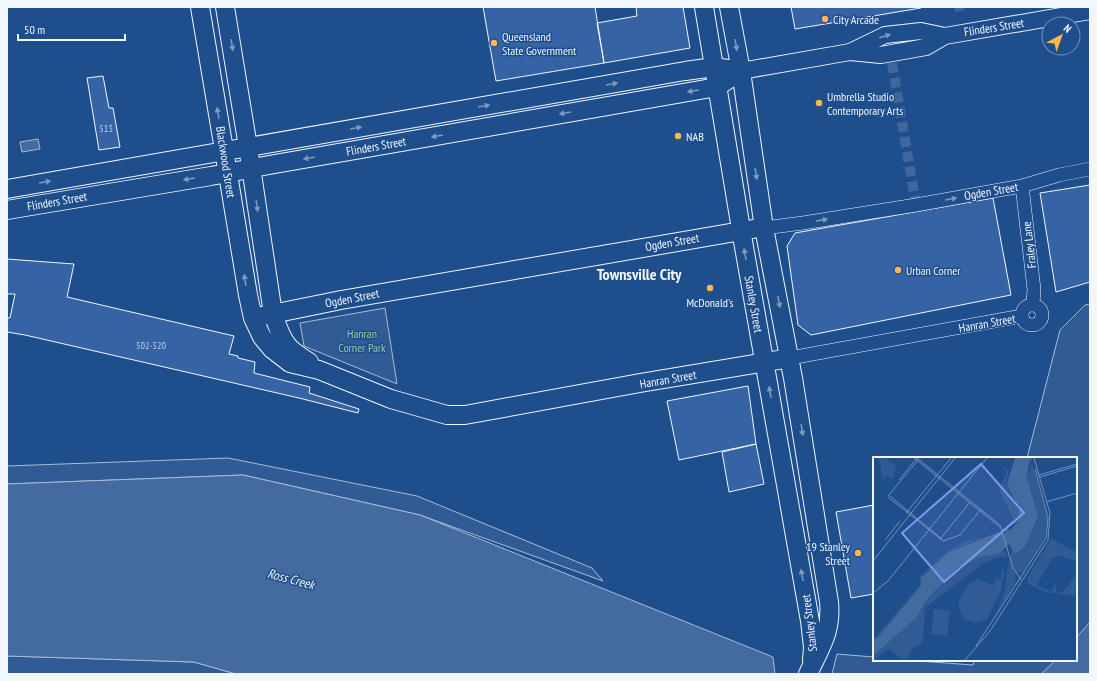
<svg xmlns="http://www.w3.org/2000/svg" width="1097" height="681" font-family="'PT Sans Narrow',sans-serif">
<rect width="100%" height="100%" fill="#1f4e8c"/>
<path fill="#305b95" stroke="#a8bbd7" d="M1090 304V639L1076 652V458H1027L1060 330 1085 305Z
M385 308 397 384 304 346 300 323Z
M228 458 417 496 592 568 603 581 420 515 243 475 7 484V466Z
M837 654 874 657V660H905L973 665 974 660H1068L1053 674H832Z
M7 656 194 662 236 674H7Z"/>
<path fill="#446ba0" stroke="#a8bbd7" d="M38 139 40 149 22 152 20 142Z
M243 475 420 515 773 657 775 674H236L194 662 7 656V484Z
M1090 622V674H1041L1056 660H1076V638Z"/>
<path fill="#3563a3" stroke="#f2f6ff" d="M483 7H595L604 63 496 81Z
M636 7H683L690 48 604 63 597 23 637 16Z
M791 7H921V8L795 29Z
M103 76 109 108H113L120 147 99 150 87 78Z
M1090 185V282L1056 292 1040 193Z
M993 198 1011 295 811 335 798 325 787 246 795 233Z
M7 259 47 262 74 264 67 297 234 336 229 354 238 356V358L255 362 254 373 310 387 309 393 359 409 358 413 299 398 25 335 7 332V318H10L15 294H7Z
M748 386 756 444 679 460 667 401Z
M756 444 764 484 729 492 722 452Z
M874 505V594L851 598 836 512Z"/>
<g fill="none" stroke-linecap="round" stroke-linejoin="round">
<path stroke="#3f679d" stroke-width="10" stroke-dasharray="10 5" stroke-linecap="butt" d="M959 7 960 11
M892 63 916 205"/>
<g stroke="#f2f6ff" stroke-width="14">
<path id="minor" d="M1022 186 1034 289 1033 304
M764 228 803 223 916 205 1022 186 1059 175 1090 169
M1022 315a10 10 0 1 1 20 0a10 10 0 1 1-20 0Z
M790 358 1022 316"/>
</g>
<g stroke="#f2f6ff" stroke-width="18">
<path id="tertiary" d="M850 52 885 35 921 31 945 36 1090 11
M741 71 850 52 881 55 926 47 945 36"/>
</g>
<g stroke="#f2f6ff" stroke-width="20">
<path id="secondary" d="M200 7 221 132 248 295 253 318 262 337 272 349 290 363 319 370 391 399 447 415H465L640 383 790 358
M225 7 248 147 273 314C278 327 282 342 293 351 298 355 304 359 309 362
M704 7 744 247 810 621 813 647 812 661
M729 7 741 71 764 228 793 378 829 602C832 632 820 648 808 674
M7 189 685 71 714 67 741 71
M7 210 211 176 269 165 700 90 717 87 741 71
M253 318 341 300 753 229"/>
</g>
<use href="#minor" stroke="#1f4e8c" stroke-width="13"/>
<use href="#tertiary" stroke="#1f4e8c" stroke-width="16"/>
<use href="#secondary" stroke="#1f4e8c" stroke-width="18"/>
</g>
<defs><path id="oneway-solid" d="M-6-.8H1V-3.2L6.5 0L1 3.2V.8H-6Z"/></defs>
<g fill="#7e9ac0">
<use href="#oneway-solid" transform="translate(885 36) rotate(-16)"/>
<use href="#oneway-solid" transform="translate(232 45) rotate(80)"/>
<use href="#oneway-solid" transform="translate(736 45) rotate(80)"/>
<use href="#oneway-solid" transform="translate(612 84) rotate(-10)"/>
<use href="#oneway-solid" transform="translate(693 91) rotate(171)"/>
<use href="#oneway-solid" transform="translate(484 106) rotate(-10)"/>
<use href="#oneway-solid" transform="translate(218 113) rotate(-100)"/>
<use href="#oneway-solid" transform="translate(565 113) rotate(170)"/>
<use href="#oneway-solid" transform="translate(356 128) rotate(-10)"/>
<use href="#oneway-solid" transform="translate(437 136) rotate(170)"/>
<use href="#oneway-solid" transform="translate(309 158) rotate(170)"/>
<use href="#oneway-solid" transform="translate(756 174) rotate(81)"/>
<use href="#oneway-solid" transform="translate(189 179) rotate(171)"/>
<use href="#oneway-solid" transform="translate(45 182) rotate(-10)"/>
<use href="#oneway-solid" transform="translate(951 199) rotate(-10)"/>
<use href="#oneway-solid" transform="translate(257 206) rotate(82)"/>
<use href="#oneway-solid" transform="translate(822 220) rotate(-9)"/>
<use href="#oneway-solid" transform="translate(745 254) rotate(-100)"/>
<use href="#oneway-solid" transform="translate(245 280) rotate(-99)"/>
<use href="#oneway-solid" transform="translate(779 302) rotate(79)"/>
<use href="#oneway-solid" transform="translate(770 392) rotate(-100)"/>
<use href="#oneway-solid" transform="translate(802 430) rotate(81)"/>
<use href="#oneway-solid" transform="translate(802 575) rotate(-100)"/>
</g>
<g fill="#ffb74d" stroke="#1f4e8c" stroke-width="1.5">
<circle cx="825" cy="19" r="4"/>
<circle cx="494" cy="43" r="4"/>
<circle cx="819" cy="103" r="4"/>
<circle cx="678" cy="136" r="4"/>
<circle cx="898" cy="270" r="4"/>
<circle cx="710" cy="288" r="4"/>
<circle cx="858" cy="553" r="4"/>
</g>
<g text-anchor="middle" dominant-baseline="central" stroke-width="3" stroke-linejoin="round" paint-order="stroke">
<g font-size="10" fill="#c3d1e8">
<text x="106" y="128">513</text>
<text x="151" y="345">502-520</text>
</g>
<g font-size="12" fill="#f2f6ff" stroke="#1f4e8c" text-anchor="start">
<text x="833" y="19">City Arcade</text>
<text x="502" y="36">Queensland<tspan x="502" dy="14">State Government</tspan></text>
<text x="827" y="96">Umbrella Studio<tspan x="827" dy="14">Contemporary Arts</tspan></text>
<text x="686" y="136">NAB</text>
<text x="906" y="270">Urban Corner</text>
<text x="710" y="302" text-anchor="middle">McDonald's</text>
<text x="850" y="546" text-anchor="end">19 Stanley<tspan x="850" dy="14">Street</tspan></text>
</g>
<g font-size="12" fill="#f2f6ff" stroke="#1f4e8c">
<text transform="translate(994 27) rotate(-9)">Flinders Street</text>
<text transform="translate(376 146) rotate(-10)">Flinders Street</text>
<text transform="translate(226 162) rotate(81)">Blackwood Street</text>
<text transform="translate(991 191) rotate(-10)">Ogden Street</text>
<text transform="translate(57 201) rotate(-10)">Flinders Street</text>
<text transform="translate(672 242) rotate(-10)">Ogden Street</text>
<text transform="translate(1029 245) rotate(-97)">Fraley Lane</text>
<text transform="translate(352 298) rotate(-11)">Ogden Street</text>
<text transform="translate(754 304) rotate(80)">Stanley Street</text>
<text transform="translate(987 323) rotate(-10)">Hanran Street</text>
<text transform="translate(668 379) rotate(-10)">Hanran Street</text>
<text transform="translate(809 623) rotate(-97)">Stanley Street</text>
</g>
<g font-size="12" fill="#97c8a6" stroke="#1f4e8c">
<text x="362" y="333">Hanran<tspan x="362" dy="14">Corner Park</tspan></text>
</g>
<g font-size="13" font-style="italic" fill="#f2f6ff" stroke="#1f4e8c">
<text transform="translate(291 579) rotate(15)">Ross Creek</text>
</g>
<g font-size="16" font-weight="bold" fill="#f2f6ff" stroke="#1f4e8c">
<text x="639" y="274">Townsville City</text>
</g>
</g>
<g transform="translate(873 457)">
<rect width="204" height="204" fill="#1f4e8c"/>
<path d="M6 1H12L23 9 20 22 14 19 10 23ZM159 4 174 61 172 81 150 115 142 116 143 125 123 157 131 136 138 94 145 97 152 91 165 61 154 20ZM129 9 136 14 133 26 148 52 145 65 131 73 130 71 141 63 126 33 133 16ZM109 80 76 95 48 121V129L6 179 0 183 47 128V119L74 95 90 85ZM178 82 204 95V104L186 99 179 101 164 128 178 135 183 126V136L190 135 204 117 202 139 172 135 155 127V120ZM133 94 134 101 127 100 111 106 52 151 50 185 38 193 34 202H28L16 192 0 203V199L43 161 53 142 68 124 84 111 107 100ZM129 111 131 115 128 134 114 163 101 166 91 162 86 152V144L93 130 104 122 121 128 122 122H128ZM61 152 77 153 74 179 58 177Z" fill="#305b95"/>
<path d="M142 1H160L156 5 154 20 165 60 152 90 145 96H141L136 87 127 96 107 100 84 111 54 142 43 161 0 199V183L6 179 48 129V121L76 95 126 75 132 76 133 72 137 73 145 65 147 48 143 47 134 26Z" fill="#446ba0"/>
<path fill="none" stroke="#7391ba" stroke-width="1" d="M41 1 127 70M44 1 127 68 140 111 148 123M166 18 204 7M167 20 204 9M26 23 44 1M87 34 114 1M15 39 46 2M17 39 69 82M15 40 70 84 87 78 108 52M173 45 204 36M33 56 78 1M68 81 97 45M12 83 27 64M0 104 82 1M0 136 15 124 87 34M103 189 173 81 175 61 162 12M92 203 117 174 175 83 177 56 161 1"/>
<path fill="#7d9aea" fill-opacity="0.15" stroke="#7d9aea" stroke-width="2" d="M108 7 151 56 71 125 29 76Z"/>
<rect width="204" height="204" fill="none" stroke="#f2f6ff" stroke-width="2"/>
</g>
<rect width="1097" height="681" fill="none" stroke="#f2f6ff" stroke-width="16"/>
<g transform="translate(1061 36) rotate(41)"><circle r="19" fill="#1f4e8c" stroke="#7391ba"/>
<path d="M0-3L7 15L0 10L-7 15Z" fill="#ffb74d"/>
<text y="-6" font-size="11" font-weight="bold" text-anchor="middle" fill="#f2f6ff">N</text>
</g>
<path d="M18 34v6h107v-6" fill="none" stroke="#f2f6ff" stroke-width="2"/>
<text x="24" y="34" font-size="12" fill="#f2f6ff" stroke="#1f4e8c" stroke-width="3" paint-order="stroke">50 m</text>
</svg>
